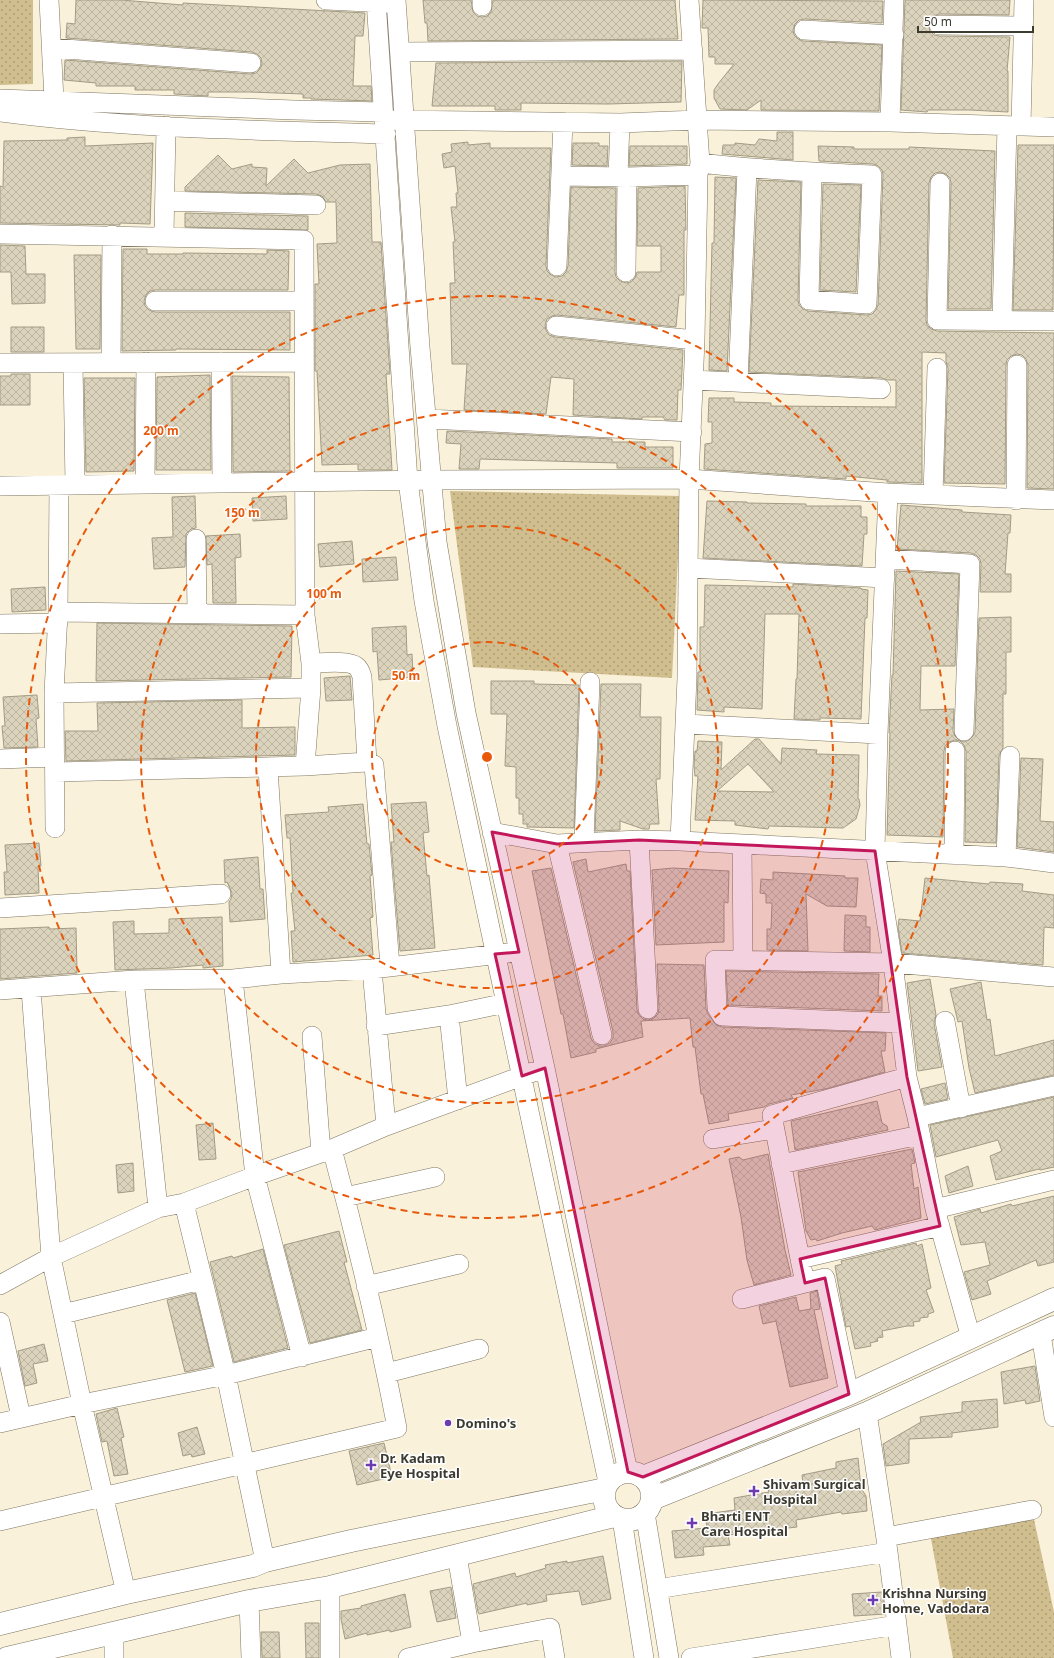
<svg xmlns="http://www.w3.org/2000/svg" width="1054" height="1658" font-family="'Noto Sans',sans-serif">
<defs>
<pattern id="park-dots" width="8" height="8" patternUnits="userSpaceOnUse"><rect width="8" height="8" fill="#d0be8f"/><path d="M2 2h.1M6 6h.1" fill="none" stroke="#aa9b75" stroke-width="1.8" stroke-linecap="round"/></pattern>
<pattern id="building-cross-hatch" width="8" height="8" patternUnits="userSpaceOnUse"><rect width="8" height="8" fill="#dbd3bc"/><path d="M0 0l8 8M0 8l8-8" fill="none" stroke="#bdb6a2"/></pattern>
</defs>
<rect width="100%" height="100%" fill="#faf1da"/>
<path fill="url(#park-dots)" d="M0 0H33V84L0 85Z
M450 491 681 496 672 678 473 667Z
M1032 1510 1054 1612V1658H953L929 1528Z"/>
<path fill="url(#building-cross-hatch)" stroke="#a39b85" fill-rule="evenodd" d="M76 0H121L183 5V3L365 13 363 36H355L353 86H371L372 101 311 99V98H303V94L250 92H208V96L174 94V90H135V86H96V83L64 80 65 60 250 74 256 73 260 69 262 64 261 58 257 54 252 52 66 38 67 23 75 24Z
M423 0H471L473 12 477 16 482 17 487 16 491 12 493 0H675L678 39 428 41 427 23H425Z
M703 0 883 1 882 23 805 19 799 20 795 24 793 30 794 35 798 39 803 41 882 45 879 111 761 110V100L747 110 720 109 714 98V90L718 84 734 64H715V57H709L708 28H702Z
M905 0H1010L1009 15 939 14 933 16 930 19 928 24 930 31 934 35 939 36 1010 37 1007 71H1008V112L970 110H928L927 112 901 110Z
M682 61 681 102 608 104 521 103V110H495V106H432L436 63Z
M777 132H793V160L722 154 723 145H735V143L755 145 759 139 777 141Z
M85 137V146L153 143 150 224 120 223V225L0 223V186L3 187 4 141 67 140V138Z
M468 142V145L490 143V148H551L546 266 547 271 551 275 556 277 562 276 566 272 568 266 571 187 616 188 615 272 616 277 620 281 626 283 631 282 635 278 637 272H661V246H637L638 188 685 186 686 230H684V295H679L676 327 557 315 552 316 547 319 545 325 546 330 549 335 555 337 683 350 681 390H678L677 420H665L663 417H642V419L573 415 574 379 551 377 546 414 464 410 467 364H452L450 283H455L453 242H455L451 207H457L456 193H458L455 166 444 168 442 154 452 152 451 144Z
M573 143H599V146H608L607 166 572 165Z
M1018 145H1054L1053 310H1013Z
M630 146H687V164L629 166Z
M818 146 854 147V149H909V147L995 151 991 309H948L951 183 950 178 946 174 940 172 935 173 931 177 929 183 926 320 927 325 931 329 937 331 1054 333V489L1027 488 1028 365 1026 359 1022 355 1017 354 1011 356 1007 360 1006 365 1005 484 944 483 948 368 946 362V353L922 352V483L887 482V480L846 476V479L704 469 705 444 712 443V422H708L709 398H734V402L771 403V406L896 407V380H887L882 378 749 372 758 180 801 182 798 300 799 305 803 309 808 311 867 315 872 314 876 310 878 305 883 175 882 170 878 166 873 164 819 161Z
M218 155 232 169 252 164V167L267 168 266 186 294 159 308 173 340 165 370 164 372 242H381L390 374H386L392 470H358V464L322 465 317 371H315V284H319L317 244 337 243 336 202H326L322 196 316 194 185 191V187Z
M715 177 736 178 727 371 709 370 712 243H714Z
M823 184 861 185 856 292 820 290Z
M185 213 308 216V230L185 227Z
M0 245 25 246 26 274H45V303L12 304 11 272H0Z
M123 249H147V254H183V253L267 254V250L289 251 288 290H155L150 291 146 295 144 301 145 306 149 310 155 312H290V350L176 349V350L122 351Z
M74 255H101L100 349H76Z
M11 327H44V352H11Z
M11 374H30V405H0V376H11Z
M210 375 211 470H156L157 377Z
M232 376 289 377 290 471 233 472Z
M84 378H135L134 471 86 472Z
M447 431 612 439V442H645V447H673V468H617V463L480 459 479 469H459L461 444 446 443Z
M195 496 196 528 191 529 186 534 185 567 154 569 152 538 173 537 172 497Z
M286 496 287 519 253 521 252 498Z
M707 501 747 502V503L806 504V506H861V517H867V534H864L862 566 703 558Z
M901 505 962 510V512L1011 515 1010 533H1008L1005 574H1011V592H980L981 564 980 559 976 555 971 553 897 549Z
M240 534 241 557 235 558 236 603H213L212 564 207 565 206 536Z
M352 541 354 564 320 567 318 544Z
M396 557 398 580 363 582 362 559Z
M896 571 959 574 955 666H921L920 710 954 709 953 731 955 736 959 740 964 742 969 740 973 736 975 732 979 618 1011 617V652H1006V694H1003V748L999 756 996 843 965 842 966 751 964 745 960 741 955 740 949 742 945 746 944 751 943 837 887 835 890 733H889L892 675H893Z
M793 584 861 588V589L868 590 867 618H865L861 719 820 718V720L794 719 796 679H797L799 614H765L762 709 724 707V712L697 710 698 672H700V627H704L705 585 793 587Z
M45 587 46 610 12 612 11 589Z
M97 623 292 626 291 677 96 681Z
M406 626 407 655 412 654 413 677 379 680 377 651 373 652 372 628Z
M350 676 352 700 326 701 324 678Z
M491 681H534V684L579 685 574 828 527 827V824H523V814H519V798H516V767L505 766 507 714H491Z
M601 684H641L640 717H661L660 779H656L659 824H650L649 829H643L620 821V830L595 831Z
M37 695 39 718 36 719 38 747 4 748 2 726H5L3 697Z
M242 700V728L295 727V755L66 761 65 731H98L97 703Z
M755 739H759L781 764 782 748 817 750 816 754 859 755 858 799H859L860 805 856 819 843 828 769 826 768 829 735 825V821L695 820 698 776H695L694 766 695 751H697L698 741 722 742 721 770ZM748 764 774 792 717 791Z
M1021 758 1043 759 1040 821 1054 822V852L1017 847Z
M426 802 429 832 423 833 427 876 429 875 435 948 400 951 391 842H394L391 804Z
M363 804 367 844H369L372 875 370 876 373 917 370 918 373 955 293 962 291 931H295L291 893H293L290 838H287L285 815 329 812 328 807Z
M39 843 41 866H38L39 893 5 895 4 872H7L5 845Z
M258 857 260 889H263L265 919 230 922 229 902 231 899 232 893 227 882 225 883 224 860Z
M586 859 588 872 626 864 627 871H630L637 1010 639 1015 643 1019 648 1020 654 1018 658 1014 659 1008 657 964 704 965 706 1009 708 1014 716 1025 722 1027 886 1033 885 1051H881L885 1072 825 1089 791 1095 793 1098 769 1104 764 1107 728 1114 729 1120 709 1124 703 1094H701L695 1047H693L690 1018 641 1021 643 1037 596 1049V1052L571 1058 563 1014H561L532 871 551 868 591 1038 594 1043 599 1046H604L610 1043 613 1038V1032L573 862Z
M673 868 729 871 728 903 724 902V942L656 945 652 870Z
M773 872 845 876V878H858L856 907 827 906 806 894 808 951 767 950V929H771L772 903H766V894L760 893 761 879 773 880Z
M925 878 989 884 990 882 1023 884 1022 891 1054 895V928L1044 927 1043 965 902 953 898 927 899 919 920 921Z
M845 915 866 916V927H870V952L844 951Z
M222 917 223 966 203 968V965L171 968 115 970 113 922 134 921V934L169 933V919Z
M49 927 50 929 76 928 77 973 0 979V929Z
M726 971 879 974 878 996H882V1011L728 1005Z
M930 979 936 1015 934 1023 942 1067 918 1071 907 983Z
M981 982 987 1020 990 1019 995 1056 1054 1040V1075L975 1093 969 1068 962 1021 958 1022 950 989Z
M945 1083 948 1099 925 1104 921 1089Z
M1054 1097V1167L1040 1170 1039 1169 996 1180 990 1156 1002 1151 998 1140 936 1157 930 1125Z
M877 1101 882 1123 887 1126 888 1130 795 1150 791 1121Z
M213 1123 216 1159 199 1160 196 1125Z
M912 1149 915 1163 911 1164 914 1189 918 1187 921 1218 875 1230 872 1226 842 1233 817 1241 816 1239 811 1240 806 1231 798 1172Z
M768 1154 785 1250 791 1275 754 1285 747 1260 741 1217 729 1159 739 1157 743 1160Z
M133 1163 134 1191 118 1193 116 1165Z
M968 1166 973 1186 949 1193 945 1176Z
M1054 1196V1262L1038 1266 1036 1260 987 1281 991 1294 972 1300 964 1272 990 1265 985 1242 961 1245 954 1217 980 1209 981 1213 1011 1204 1012 1206Z
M339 1231 347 1262H344L362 1330 310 1343 284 1245Z
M916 1243 917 1246 922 1244 931 1288 926 1290 934 1312 928 1314V1317L920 1318V1321L913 1322 914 1326H907L882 1331 883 1337 877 1338 878 1341 870 1343 871 1346 855 1349 850 1326 846 1327 835 1266 842 1264 841 1261Z
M263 1249 288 1348 234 1362 210 1262 232 1256 233 1258Z
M817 1291 820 1309 814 1310 828 1378 790 1387 776 1321 763 1324 759 1306 796 1297 799 1311 811 1309 810 1293Z
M195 1293 213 1366 185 1372 167 1300Z
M44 1344 48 1361 33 1364 37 1383 25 1386 18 1351Z
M1035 1366 1040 1401 1026 1404 1025 1400 1004 1404 1001 1372Z
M997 1399 998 1427 952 1433V1437L909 1439V1463L886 1466 883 1444 921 1422 920 1417 962 1412V1402Z
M117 1408 124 1437 121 1438 128 1474 114 1476 107 1441 102 1442 96 1414Z
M197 1427 205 1454 192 1457 191 1454 183 1456 178 1433Z
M384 1443 392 1477 357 1485 349 1451Z
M858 1458 861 1488 866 1496 867 1511 842 1514 841 1512 796 1520 797 1527 728 1535 730 1545 703 1547 704 1555 675 1558 672 1531 707 1528 705 1514 735 1510 734 1498 769 1492 768 1489 803 1484 802 1475 836 1468V1462Z
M603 1556 611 1599 582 1605 579 1591 546 1595 547 1601 527 1605V1603L479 1614 478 1612 473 1584 515 1573 516 1577 546 1568 545 1565 567 1561V1563Z
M451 1587 456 1618 437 1622 430 1591Z
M882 1592 885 1614 854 1616 852 1594Z
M405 1594 411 1627 390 1632V1630L367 1635V1633L345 1639 341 1619V1611L361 1608V1606Z
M305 1623H319V1658H306Z
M261 1632H279L280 1658H262Z"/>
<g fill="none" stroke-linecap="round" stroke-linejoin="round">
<g stroke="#7e7662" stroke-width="20">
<path id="minor" d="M49 0 54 100
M326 0 388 3
M376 0 408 481 424 601 447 726 608 1482
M396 0 420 347 437 542 466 713 545 1068 628 1472
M482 0V6
M939 25 1023 26
M804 30 894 35
M52 48 251 63
M401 52 693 50
M0 99 294 110 383 112
M0 112C128 129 257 130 386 134
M392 120 620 123 698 120 890 122 1054 127
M890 122 894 0
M1021 126 1024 0
M700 163C757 170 814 172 872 175L867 304 809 300 812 172
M561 176 627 177 698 175
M618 176 620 123
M940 183 937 320 1054 321
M165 201 316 205
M0 234 304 240 305 615 311 663V688L305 766
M164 236 166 126
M557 266 563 122
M626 272 627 177
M155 301H304
M1002 320 1007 126
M556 326 695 340
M221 362 222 483
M0 363 304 362
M73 363 75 485
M111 363 112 235
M693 380 881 389
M738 382 747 169
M428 419 692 432
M145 484 146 362
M0 486 432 480 689 479 888 493 1054 500
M888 493 878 734 875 851 893 963 907 1077 917 1117 935 1209 971 1338
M933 494 937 368
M1016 500 1017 365
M196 539 197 613
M886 559 970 564 964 731
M688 568 885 578
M58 612 305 615
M0 624 58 623
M311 663C321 663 348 660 356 666 360 669 361 673 362 677L367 762
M54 693 311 688
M685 724 878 734
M0 759 55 757
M268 768 281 974
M55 772 305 766 367 762 374 765 390 966
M55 828 54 693 58 612 59 486
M492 832 557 844 639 840 680 841 1006 857 1054 863
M639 840 648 1009
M680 841 687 678 689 479 695 340 698 175 700 163 689 0
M584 842 590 682
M557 844 602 1035
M742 845 743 960
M954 855 955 751
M1006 857 1010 756
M0 908 221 894
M372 969 386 1126
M233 979 255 1176 302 1357
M134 980 158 1208
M31 989 51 1257 82 1404 126 1593
M0 990 134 980 233 979 281 974 372 969 508 953
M449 1015 458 1100
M945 1021 961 1108
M901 1023 722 1016 717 1008 715 960 893 963 1054 977
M376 1026 449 1015 506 1003
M312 1036 321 1153
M907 1077 772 1115 800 1259 940 1226
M917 1117 1054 1086
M713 1139 774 1129
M781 1164 920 1135
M345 1197 435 1177
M184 1203 226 1375 265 1561
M935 1209 1054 1180
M800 1259 805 1283 825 1278 849 1394
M0 1285 51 1257 158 1208 184 1203 255 1176 332 1149 386 1126 533 1072
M366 1286 459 1264
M742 1299 805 1283
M63 1314 201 1280
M0 1322 21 1417
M1041 1334 1054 1417
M387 1373 479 1349
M867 1413 888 1552 901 1658
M0 1423 82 1404 226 1375 378 1337
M645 1513 669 1658
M622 1519 644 1658
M0 1521 397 1428C379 1334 357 1241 332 1149
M886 1537 1032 1510
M457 1556 472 1643
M330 1587V1658
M657 1589 888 1552
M249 1601 251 1658
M114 1634V1658
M408 1658 472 1643 550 1628 555 1658
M691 1658 897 1625"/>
</g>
<g stroke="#7e7662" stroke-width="23">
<path id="highway" d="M604 1496a24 24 0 1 1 48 0a24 24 0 1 1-48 0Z
M643 1477 849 1394 1054 1299
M652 1499 867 1413 1054 1327
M0 1624 126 1593 253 1566 265 1561 351 1541 605 1489
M7 1658 249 1601 330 1587 614 1516"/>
</g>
<use href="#minor" stroke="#fff" stroke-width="19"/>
<use href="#highway" stroke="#fff" stroke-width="22"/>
</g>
<path fill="#c2185b" fill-opacity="0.2" stroke="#c2185b" stroke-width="3" stroke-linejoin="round" d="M492 832 557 844 639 840 875 851 907 1077 940 1226 800 1259 805 1283 825 1278 849 1394 643 1477 628 1472 545 1068 522 1076 495 954 519 952Z"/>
<g fill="none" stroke="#e8590c" stroke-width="2" stroke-dasharray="7 5">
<circle cx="487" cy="757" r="115"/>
<circle cx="487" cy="757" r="231"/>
<circle cx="487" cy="757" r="346"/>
<circle cx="487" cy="757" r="461"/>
</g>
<g fill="#6e3ab1" stroke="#fff" stroke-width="1.5">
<circle cx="448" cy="1423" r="4"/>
<path d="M369 1459h4v4h4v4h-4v4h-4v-4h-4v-4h4z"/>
<path d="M752 1485h4v4h4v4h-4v4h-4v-4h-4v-4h4z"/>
<path d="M690 1517h4v4h4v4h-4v4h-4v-4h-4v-4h4z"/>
<path d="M871 1594h4v4h4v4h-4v4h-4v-4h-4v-4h4z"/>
</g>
<g text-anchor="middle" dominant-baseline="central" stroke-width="3" stroke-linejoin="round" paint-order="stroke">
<g font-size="13" font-weight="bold" fill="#3d3a30" stroke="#fff" text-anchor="start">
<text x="456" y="1423">Domino's</text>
<text x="380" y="1458">Dr. Kadam<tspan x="380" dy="15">Eye Hospital</tspan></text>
<text x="763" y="1484">Shivam Surgical<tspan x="763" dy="15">Hospital</tspan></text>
<text x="701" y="1516">Bharti ENT<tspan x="701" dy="15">Care Hospital</tspan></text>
<text x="882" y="1593">Krishna Nursing<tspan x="882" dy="15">Home, Vadodara</tspan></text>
</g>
</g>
<circle cx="487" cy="757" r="6" fill="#e8590c" stroke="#fff" stroke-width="2"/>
<g font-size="12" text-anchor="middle" font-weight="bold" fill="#e8590c" stroke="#fff" stroke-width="3" stroke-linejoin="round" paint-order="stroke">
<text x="161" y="435">200 m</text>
<text x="242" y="517">150 m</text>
<text x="324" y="598">100 m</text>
<text x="406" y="680">50 m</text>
</g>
<path d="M918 26v6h115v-6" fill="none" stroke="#3d3a30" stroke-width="2"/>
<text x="924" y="26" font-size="12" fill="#3d3a30" stroke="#ffffff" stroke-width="3" paint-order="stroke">50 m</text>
</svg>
